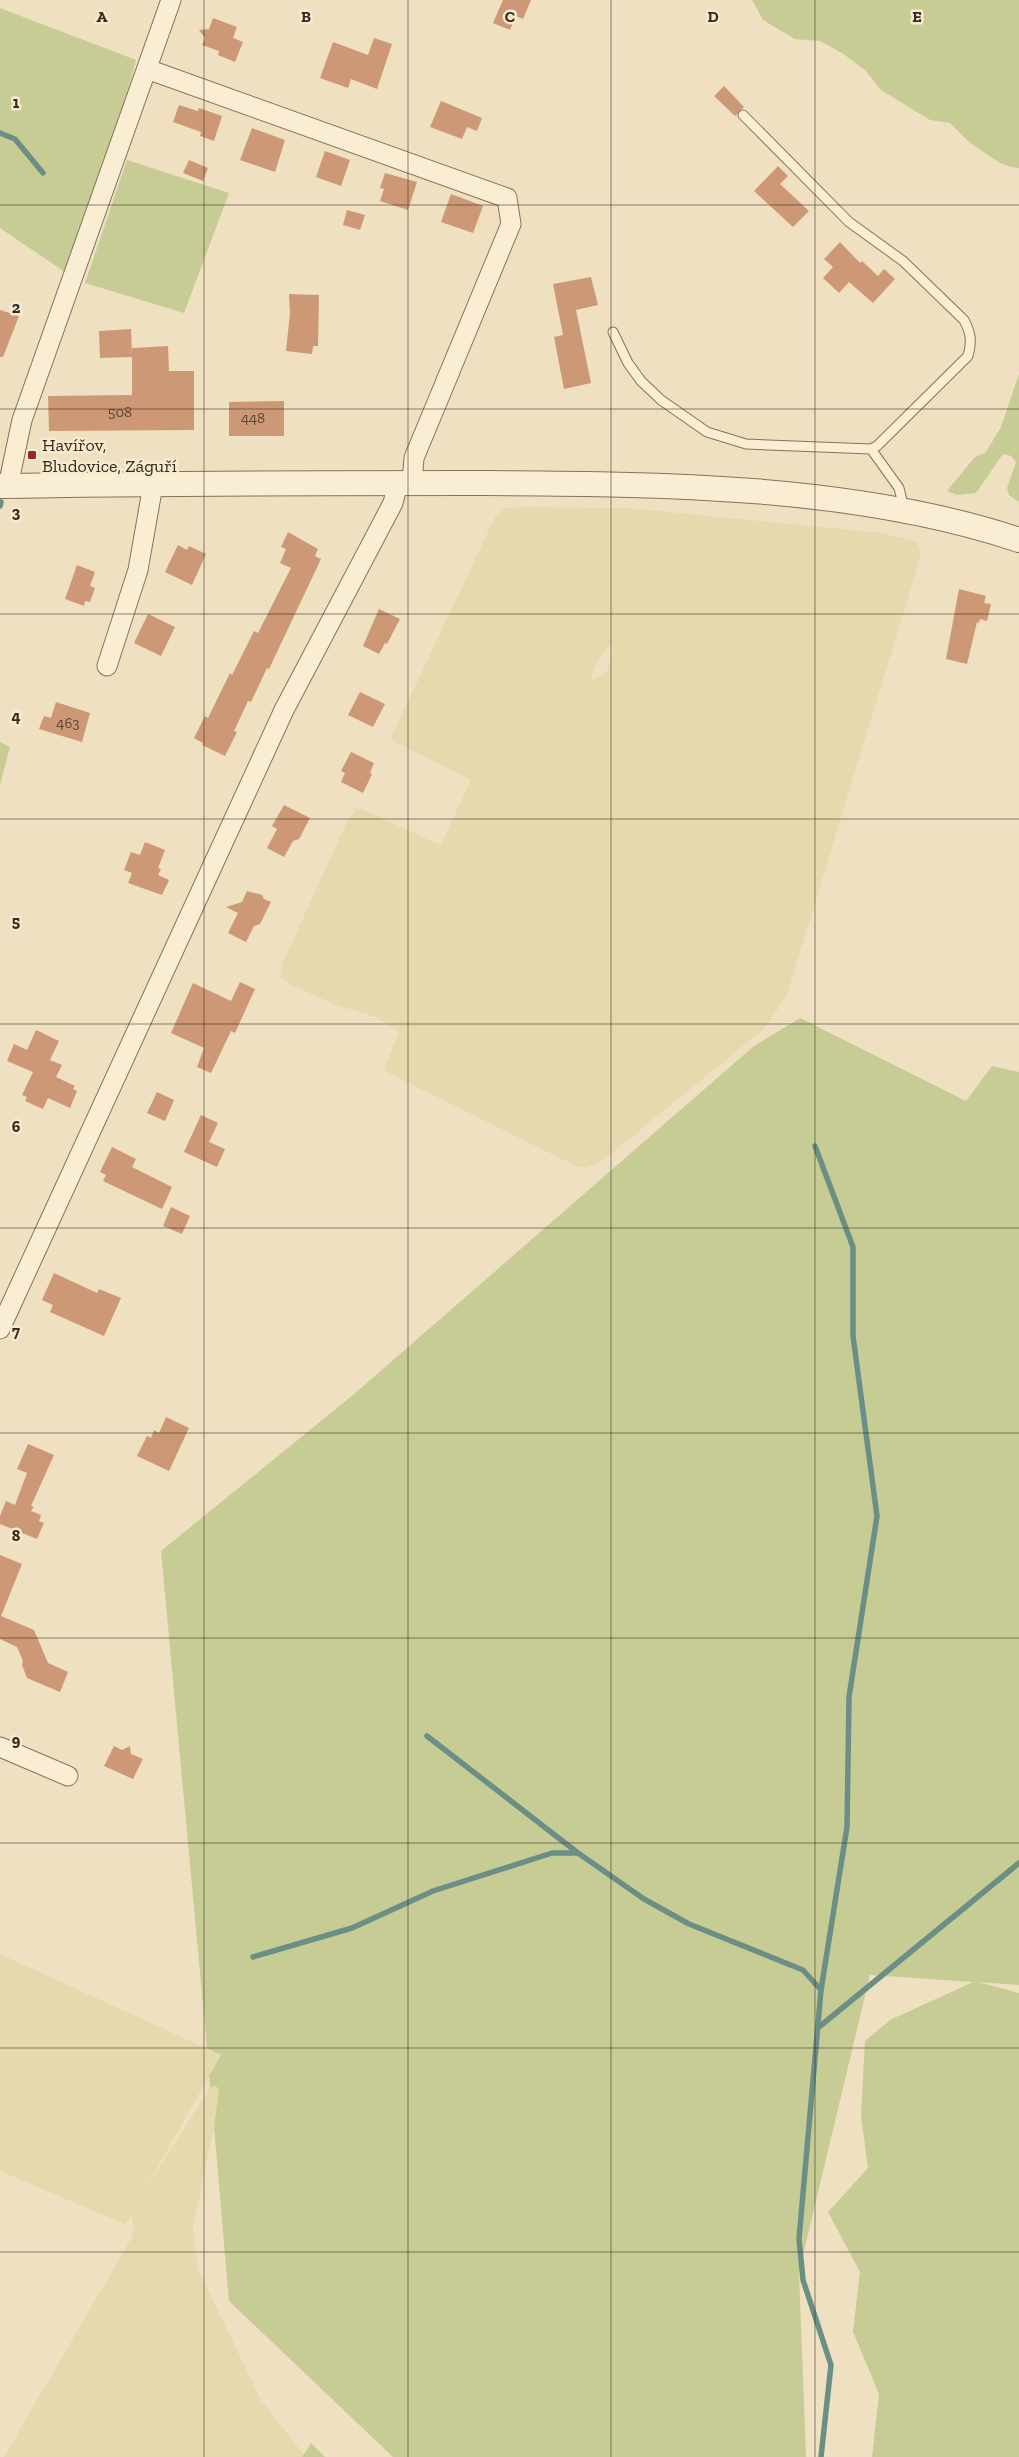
<svg xmlns="http://www.w3.org/2000/svg" width="1019" height="2457" font-family="'Zilla Slab',serif">
<rect width="100%" height="100%" fill="#eee0c1"/>
<path fill="#e4daae" fill-rule="evenodd" d="M519 507 628 508 881 533 911 540 917 543 921 555 787 995 765 1028 628 1140 603 1160 587 1168 576 1166 390 1074 384 1070 385 1066 399 1032 377 1017 336 1005 291 985 280 976 283 962 346 824 356 809H362L438 844H441L471 780 398 743 392 739 393 733 496 515 503 509ZM610 645 613 649 607 671 591 681 594 667Z
M0 1954 221 2055 143 2193 211 2086H216L219 2090 214 2127 193 2228 198 2269 261 2400 304 2455 302 2457H4L132 2237 134 2227 131 2215 125 2224 0 2171Z"/>
<path fill="#c7cc95" d="M752 0H1019V168L1011 167 1000 163 970 143 950 123 930 120 881 90 865 70 842 53 820 41 795 39 763 20Z
M0 8 136 60 119 124 65 272 0 228Z
M127 160 229 193 184 313 85 283Z
M1019 374V502L1009 495 1007 488 1016 462 1011 456 1003 454 976 493 957 495 947 491 974 458 986 452 1001 427Z
M0 742 10 747 0 785Z
M800 1018 966 1101 992 1066 1019 1072V1985L978 1982 1019 1993V2457H872L879 2394 853 2332 860 2272 828 2212 868 2168 861 2115 865 2041 890 2020 973 1982 870 1975 799 2272 806 2457H393L229 2301 214 2127 219 2090 216 2086 210 2087 209 2076 221 2055 207 2048 161 1551 353 1395 754 1046Z
M311 2443 325 2457H302Z"/>
<g fill="none" stroke-linecap="round" stroke-linejoin="round">
<path stroke="#6b8f85" stroke-width="5.5" d="M0 133 15 139 43 173
M0 506 1 502
M815 1146 853 1247V1336L877 1516 849 1697 847 1827 821 1990 799 2239 803 2280 831 2365 821 2457
M427 1736 578 1853 644 1899 689 1924 803 1970 821 1990
M253 1957 352 1928 433 1891 552 1853H578
M819 2027 1019 1863"/>
</g>
<path fill="#cd9876" d="M503 0H531L523 19 516 16 510 30 493 23Z
M213 18 237 27 233 38 243 42 235 62 218 55 219 51 202 45 205 38 199 30 209 29Z
M374 38 392 44 377 89 351 79 348 88 320 78 333 42 368 55Z
M724 86 744 107 735 116 714 96Z
M441 101 482 118 477 131 467 127 462 139 430 127Z
M179 105 198 111 199 108 222 116 214 141 200 136 201 132 173 122Z
M252 128 285 140 275 172 240 160Z
M325 151 350 160 341 186 316 177Z
M189 160 208 168 203 181 183 173Z
M778 166 788 176 780 184 809 211 793 227 754 191Z
M385 173 417 182 408 210 380 201 384 189 380 188Z
M451 194 483 206 473 233 441 222Z
M347 210 365 215 360 230 343 225Z
M840 242 860 263 862 261 878 276 884 269 895 279 873 303 849 282 839 293 823 278 833 267 824 259Z
M591 277 598 305 576 310 591 383 564 389 554 337 563 335 553 284Z
M289 294 319 295 318 346H313L312 354 286 351 290 313Z
M0 310 19 316 3 357H0Z
M131 329 132 356V348L168 346 169 371H194V430L49 431 48 396 132 395V357L100 358 99 331Z
M284 401V436H229V402Z
M288 532 318 549 315 556 321 559 269 669 267 668 251 702 248 701 234 731 237 732 225 756 202 745 203 743 194 738 205 716 208 718 230 673 232 675 254 631 258 633 291 568 280 563 286 549 281 547Z
M178 545 187 550 189 546 206 554 192 585 165 572Z
M77 565 95 572 90 586 95 588 90 602 85 601 84 606 65 599Z
M959 589 986 596 984 603 991 604 987 621 980 619 979 623 977 622 967 664 946 659Z
M379 609 400 619 387 644 385 643 379 654 363 646Z
M148 614 175 627 161 656 134 643Z
M360 692 385 704 373 727 348 715Z
M56 702 90 713 82 742 39 729 44 716 51 718Z
M351 752 374 763 370 773 372 774 363 793 341 782 345 773 341 771Z
M284 805 310 818 299 839 293 841 284 857 267 848 277 829 272 826Z
M145 842 165 850 158 868 161 869 158 875 169 880 162 895 128 883 132 873 124 870 131 852 140 855Z
M247 891 262 895 264 899 271 902 260 924 254 926 246 942 228 933 238 913 226 907 242 902Z
M240 982 255 989 235 1033 231 1031 211 1073 197 1067 204 1048 171 1033 193 983 231 1001Z
M36 1030 59 1041 50 1060 62 1065 56 1077 75 1086 73 1089 77 1091 70 1108 48 1098 43 1109 25 1101 27 1097 22 1095 33 1072 7 1061 14 1044 27 1050Z
M157 1092 174 1100 165 1121 147 1113Z
M201 1115 218 1123 209 1142 225 1149 217 1167 184 1152Z
M112 1147 136 1159 132 1167 172 1187 162 1209 103 1181 106 1175 100 1172Z
M171 1207 190 1216 182 1234 163 1226Z
M54 1273 97 1293 99 1289 121 1298 104 1336 50 1312 53 1305 42 1300Z
M166 1417 189 1428 169 1471 137 1456 147 1436 151 1438 154 1430 159 1433Z
M28 1444 54 1455 31 1506 34 1507 31 1511 41 1515 39 1521 44 1523 37 1539 0 1524V1516L6 1501 15 1505 27 1473 17 1469Z
M0 1555 22 1564 1 1616 34 1630 48 1663 68 1672 60 1692 27 1678 22 1665 23 1661 17 1647 0 1639Z
M114 1746 122 1750 130 1746 131 1754 143 1759 133 1779 104 1766Z"/>
<g fill="none" stroke-linecap="round" stroke-linejoin="round">
<g stroke="#887158" stroke-width="11">
<path id="service" d="M613 332 628 363 641 381 661 400 707 432 746 444 871 449 877 446 968 356C972 342 971 333 964 320L903 261 849 222 743 115
M871 449 899 488 904 509"/>
</g>
<g stroke="#887158" stroke-width="21">
<path id="minor" d="M147 69 507 198 511 224 414 458 412 483
M8 486 22 420 171 0
M107 666 138 570 153 485
M0 1329 284 710 393 503 398 483
M0 1747 68 1776"/>
</g>
<g stroke="#887158" stroke-width="26">
<path id="tertiary" d="M0 486C156 483 312 483 468 483 646 484 849 483 1019 540"/>
</g>
<use href="#service" stroke="#f9edd4" stroke-width="9"/>
<use href="#minor" stroke="#f9edd4" stroke-width="19"/>
<use href="#tertiary" stroke="#f9edd4" stroke-width="24"/>
</g>
<path fill="none" stroke="#37291d" stroke-width="1" stroke-opacity="0.55" d="M204 0V2457M408 0V2457M611 0V2457M815 0V2457M0 205H1019M0 409H1019M0 614H1019M0 819H1019M0 1024H1019M0 1228H1019M0 1433H1019M0 1638H1019M0 1843H1019M0 2048H1019M0 2252H1019"/>
<rect fill="#98282b" stroke="#f6ead1" stroke-width="2" x="27" y="450" width="10" height="10" rx="2.5"/>
<g text-anchor="middle" dominant-baseline="central" stroke-width="5" stroke-linejoin="round" paint-order="stroke">
<g font-size="15" fill="#5c4533">
<text x="120" y="412">508</text>
<text x="253" y="418">448</text>
<text x="68" y="723">463</text>
</g>
<g font-size="18" fill="#37291d" stroke="#f6ead1" text-anchor="start">
<text x="42" y="445">Havířov,<tspan x="42" dy="21">Bludovice, Záguří</tspan></text>
</g>
</g>
<g font-size="16" text-anchor="middle" font-weight="bold" fill="#37291d" stroke="#f6ead1" stroke-width="5" stroke-linejoin="round" paint-order="stroke">
<text x="102" y="22">A</text>
<text x="306" y="22">B</text>
<text x="510" y="22">C</text>
<text x="713" y="22">D</text>
<text x="917" y="22">E</text>
<text x="16" y="108">1</text>
<text x="16" y="313">2</text>
<text x="16" y="518">3</text>
<text x="16" y="722">4</text>
<text x="16" y="927">5</text>
<text x="16" y="1132">6</text>
<text x="16" y="1337">7</text>
<text x="16" y="1541">8</text>
<text x="16" y="1746">9</text>
</g>
</svg>
